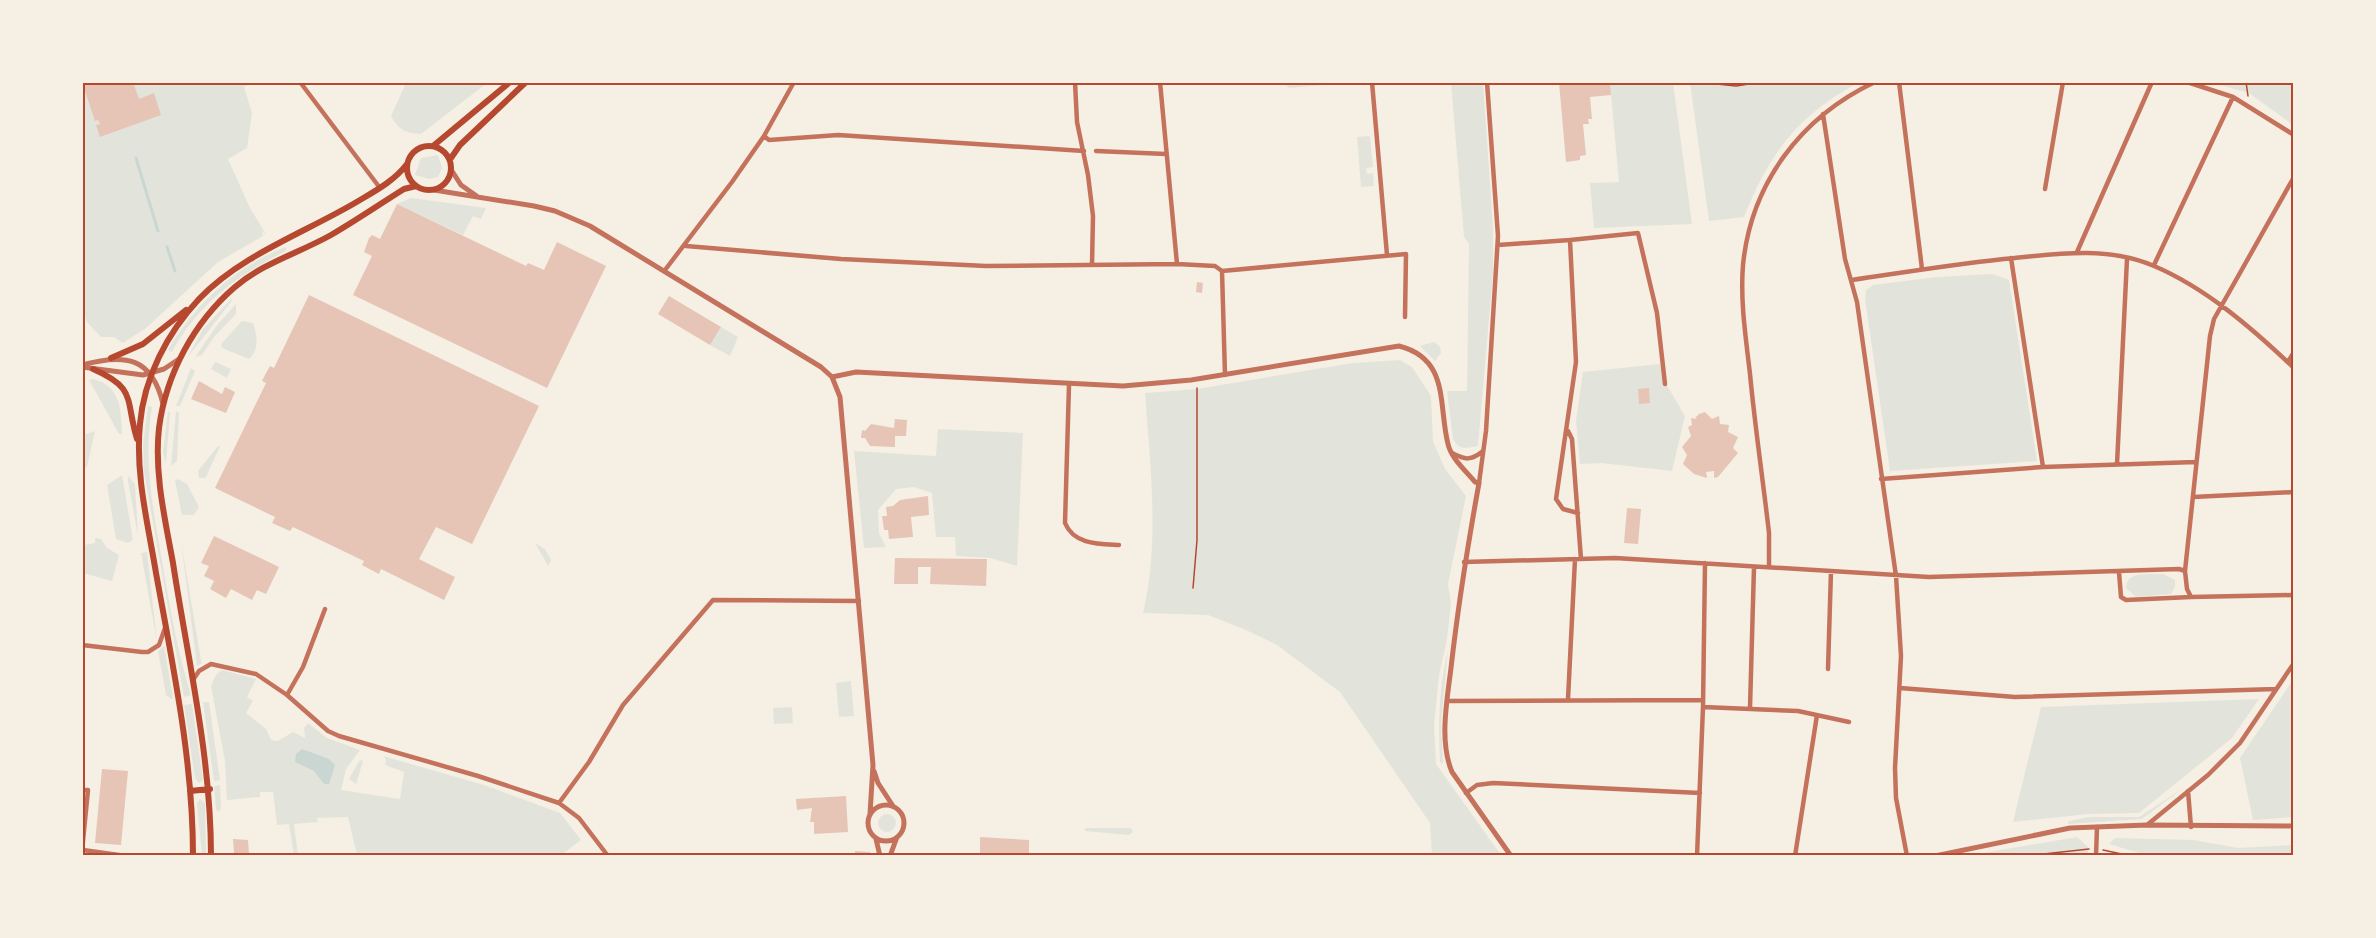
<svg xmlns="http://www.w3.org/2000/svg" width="2376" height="938" font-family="Jost,sans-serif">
<rect width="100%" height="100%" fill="#f6efe4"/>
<path fill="#e2e4dc" d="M82 83H251L244 87 252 113 247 148 228 159 250 208 266 234 262 231 263 236 218 262 146 328 123 343 114 337H101L87 322 83 311Z
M406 83V82L487 83 421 134C405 133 399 130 391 116Z
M1284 83 1345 82V83L1289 88Z
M1451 83H1483L1493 227V273L1478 446C1466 448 1459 451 1453 439L1447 391H1467L1469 244 1464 237Z
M1610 83H1673L1692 224 1594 228 1590 183 1619 182Z
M1690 83H1858C1798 115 1769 154 1744 217L1709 221Z
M2214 83H2293V125L2249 93Z
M1370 136 1373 167 1366 168 1367 174 1373 173 1374 186 1361 187 1357 137Z
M438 155 442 168 438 177 429 179 415 175 421 158Z
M411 198 486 208 481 219 473 216 463 235 397 204Z
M286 247V251C237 275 198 304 172 352L168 350C195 304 236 266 286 247Z
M1992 274 2009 280 2037 461 1890 471 1865 299 1866 290 1873 285 1937 277Z
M232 298 231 302 187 358 203 329Z
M236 304V314L214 337 202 355 195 357 218 324Z
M242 321 253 323C257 336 260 348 249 359L222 348 221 344Z
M721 327 738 337 730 356 710 345Z
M1434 342 1440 347 1441 353 1435 361 1420 346Z
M1400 360 1412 367 1431 396 1433 441 1445 469 1466 496 1448 584 1451 603 1447 639 1439 676 1434 726 1436 764 1501 855H1432L1430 823 1340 692 1277 645 1246 630 1208 615 1143 613C1160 542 1150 465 1145 393L1197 389 1353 363Z
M215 362 231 369 227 378 211 369Z
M1660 364 1663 379 1685 416 1672 471 1601 463 1580 464 1576 421 1583 372Z
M191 368 195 371 180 406H176Z
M93 379C121 386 121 409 122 434H119L89 380Z
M148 406 152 407C143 460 153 509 162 561 170 607 177 651 191 695L184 697 144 472 143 444Z
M168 411 170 413 166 463 163 453Z
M176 411 179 413 177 461 171 466Z
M938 429 1023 433 1017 566 990 558 956 556 955 537H936L932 493 914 487 896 489 878 510 879 533 886 547 864 548 854 451 936 456Z
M95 431 87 467 83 468V435Z
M218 446H220L207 475 205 478H199L198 471Z
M122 475 133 540 128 543 116 539 107 485Z
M128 476 135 484 138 536 128 481Z
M178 479 187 484 199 507 194 515H182L175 481Z
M95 538 101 539 107 548 119 555 112 581 83 573V545L95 543Z
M181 541 201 660 202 663 197 666Z
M535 543 545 549 551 560 548 566Z
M147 552 157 642 141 553Z
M2163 574 2175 580V587L2171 594 2136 597 2126 588C2127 570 2149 575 2163 574Z
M164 646 173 698 171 699 166 695 158 651Z
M1448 650 1441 723 1443 764 1440 762C1438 723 1439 687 1448 650Z
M222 670 256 679 247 697 253 701 246 713 266 729 271 740 278 741 293 732 305 738 304 728 308 723 327 738 360 750 346 769 341 790 400 799 404 772 385 765 386 759 383 756 484 785 560 813 581 840 561 855H357L348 817 317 818 318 822 294 824 298 855H294L289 824 277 825 273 792H260V797L227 800 225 761 211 686 216 675Z
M2293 680V817L2253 820 2240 758Z
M851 681 854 716 839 717 836 683Z
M2259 699 2232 738 2139 813 2088 814 2013 822 2041 707Z
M203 702H209L220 780 214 781Z
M192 704 203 780 199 783 195 778 184 705Z
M792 707 793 723 774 724 773 708Z
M360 760 363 761 356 784 349 779Z
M220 785 221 809 218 812 216 809 214 786Z
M2185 787 2142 819 2068 824 2069 821 2089 817H2139Z
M200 799 205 803 206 855H202L197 803Z
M878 823a9 9 0 1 1 18 0a9 9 0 1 1-18 0Z
M1085 828H1131L1133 832 1129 835 1085 831Z
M2077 837 2088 847V855L1966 856Z
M2115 838 2194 840 2238 848 2293 845V855H2146L2109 844Z"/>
<path fill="#c9d6d2" d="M302 749 329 759 335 765 329 784H324L314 771 295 762 296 754Z"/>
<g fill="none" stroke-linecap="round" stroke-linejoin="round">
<path stroke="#c9d6d2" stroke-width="3" d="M136 158 158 231
M167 247 175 271"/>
</g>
<path fill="#e6c5b7" d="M82 82H133L139 99 154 93 161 115 100 137 96 125 100 124 98 120 95 121Z
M1559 82H1610L1611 95 1590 97 1592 119H1588L1589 124H1583L1586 155 1580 156V160L1566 162Z
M397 204 526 266 528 263 544 270 557 242 606 266 547 388 353 295 372 256 364 252 369 238 372 235 380 239Z
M1197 282 1203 283 1202 293 1196 292Z
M309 295 539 406 472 544 436 527 419 559 455 577 444 600 381 569 379 574 362 565 364 561 293 527 290 531 272 523 275 517 215 488 266 383 262 381 266 373 270 366 274 368Z
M669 296 721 327 710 345 658 314Z
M199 381 222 394 225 387 235 392 226 413 191 399Z
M1649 388 1650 403 1639 404 1638 389Z
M1705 412 1712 419 1719 416 1720 424 1729 425 1728 432 1738 437 1733 448 1738 453 1718 477 1714 478V471L1706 472 1707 478 1694 474 1683 464 1687 455 1682 447 1691 436 1688 427 1692 425 1691 418 1697 419 1695 418 1699 414Z
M895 419 907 420 906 436H895V447L870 446 865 438H861L862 430 865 431 871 424 894 428Z
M928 496 929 515 911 517 913 537 889 539 888 530H884L882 516H887L886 507 893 506 900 500Z
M1627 508 1641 509 1638 544 1624 543Z
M214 536 279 567 266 594 257 590 252 600 231 589 226 598 210 589 214 581 204 576 209 566 201 563Z
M895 558 987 559 986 586 930 584 931 567H918V584H894Z
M102 769 128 771 121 845 95 843Z
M846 796 848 832 814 834V822H810L812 808 797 810 796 799Z
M980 837 1029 840V856H980Z
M233 839 248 840 249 854 234 853Z
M855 851 870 852V856H855Z"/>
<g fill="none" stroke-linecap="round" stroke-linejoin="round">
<path stroke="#b5482f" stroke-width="1.5" d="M1697 82 1736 86 1762 82
M2246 82 2248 96
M2247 84 2252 82
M1193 588 1197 540V388
M2103 850 2131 856
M2024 856 2089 849"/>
<path stroke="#c5725c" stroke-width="4.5" d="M300 82 380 188
M1075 82 1077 122 1088 175 1093 216 1092 265
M1160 82 1177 264 1215 266 1222 271 1225 375
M1372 82 1387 255
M1899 82 1922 269
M2187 82 2233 97 2294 135
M1823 114 1845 259 1857 302 1896 576 1901 656 1895 768 1896 798 1907 856
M764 136 769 140 838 135 1084 151
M1096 151 1166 154
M2045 189 2063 82
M1570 240 1638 233 1657 313 1665 384
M1498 245 1570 240 1576 362 1556 499 1563 509 1578 513
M686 246 841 259 986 266 1177 264
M2077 252 2152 82
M2011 258 2043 467
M2154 265 2233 97
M665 270 732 182 764 136 794 82
M1222 271 1406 254 1405 317
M1852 280C1907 272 1960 263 2015 258 2061 253 2110 247 2154 266 2206 288 2253 329 2294 368
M2288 362 2294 352
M1069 385 1065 523C1074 545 1100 544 1119 545
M1568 431 1572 439 1581 559
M1452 453C1465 460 1471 461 1483 451
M2117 464 2127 259
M1881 479 2043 467 2196 462
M1479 483 1486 431 1498 236 1487 82
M2193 497 2294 492
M1464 562 1615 558 1929 577 2179 569 2185 571 2187 589 2191 597 2126 600 2121 597 2119 572
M1769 567V533C1763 480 1755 427 1750 374 1746 339 1740 301 1743 265 1751 183 1801 117 1875 82
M2185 571 2210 336 2214 319 2294 177
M2191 597 2294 595
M82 645 142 652H148L159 645 165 628
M1828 669 1831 571
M193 680 199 671 211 664 256 674 287 695 328 731 339 736 478 776 559 803 579 818 608 856
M1900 688 2015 697 2276 689
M287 695 303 667 325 609
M1568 699 1575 559
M1447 701 1703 700
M1703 707 1798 711 1849 722
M1750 708 1754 567
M82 790H88L82 851
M2188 791 2191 827
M1466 793 1477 785 1493 783 1700 793
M559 803 589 762 623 705 713 600 859 601
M2147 825 2208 775 2240 743 2294 663
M83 850 126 856
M1697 856 1703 707 1705 563
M1795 856 1817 715
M2096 856 2097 827"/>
<path stroke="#c5725c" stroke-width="5" d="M452 171 461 185 478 197
M434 190 534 206 555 211 590 226 821 367 832 377 840 397 873 765 870 814
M82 365C125 353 152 357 163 404
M82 367 143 375 164 369 179 359
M832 377 856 372 1123 386 1191 380 1399 346C1450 359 1438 405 1448 444 1451 458 1465 470 1475 482L1479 483C1468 544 1458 606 1451 668 1447 701 1439 741 1452 772L1511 856
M874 771 878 783 893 806
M868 823a18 18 0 1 1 36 0a18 18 0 1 1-36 0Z
M876 839 880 856
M890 856 897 837
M1935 856 2070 828 2147 825 2294 826"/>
<path stroke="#b5482f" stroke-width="6" d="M407 168a22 22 0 1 1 44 0a22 22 0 1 1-44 0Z
M433 146 510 82
M451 158 460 145 526 82
M111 358 143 344 186 310
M93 369C137 388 125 399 137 439
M190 791 210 789
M193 856C193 760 173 667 156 573 148 524 135 474 140 424 144 378 167 333 199 299 242 254 307 232 360 200 377 190 395 180 407 164
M211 856C211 756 188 661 173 563 165 519 154 473 159 428 166 374 194 322 235 287 263 263 299 253 331 235 355 221 380 204 404 189L416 186"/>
</g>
<rect width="2376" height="938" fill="none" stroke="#f6efe4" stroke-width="168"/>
<rect x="84" y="84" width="2208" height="770" fill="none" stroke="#b5482f" stroke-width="2"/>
</svg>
